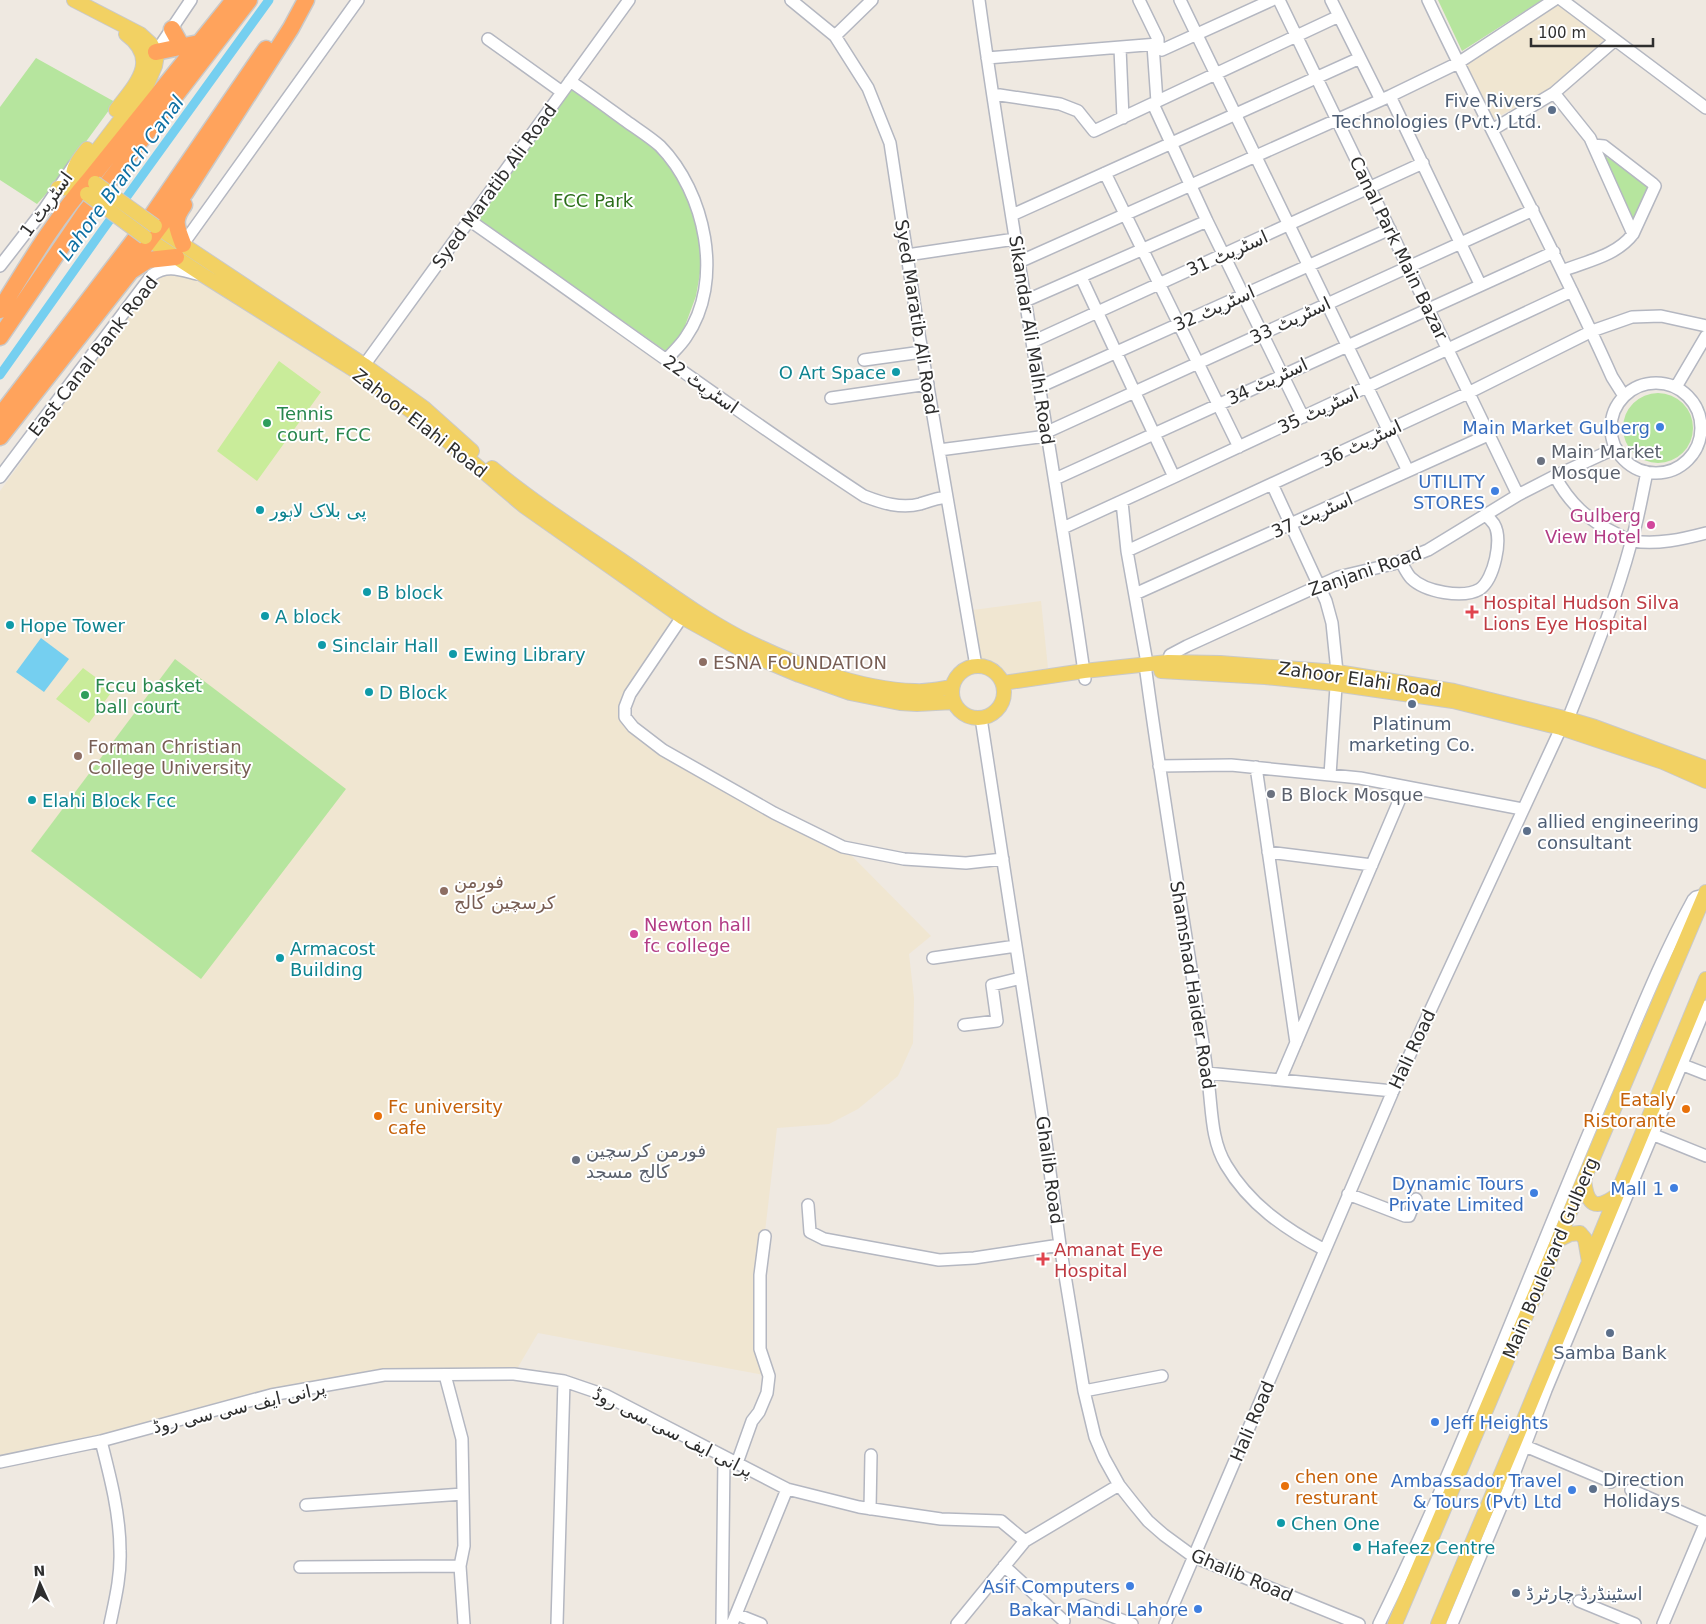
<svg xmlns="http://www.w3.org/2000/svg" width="1706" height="1624" font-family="'DejaVu Sans','Noto Naskh Arabic',sans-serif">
<rect width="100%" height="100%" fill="#efe9e1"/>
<path fill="#f0e6d1" d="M1558 3 1607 40 1541 95 1493 119 1464 66Z
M172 254 688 611 625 707 633 727 843 847 931 936 909 954 914 998 913 1043 898 1076 858 1109 829 1124 777 1128 760 1275V1349L769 1376 538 1333 514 1374 384 1375 271 1395 0 1463V491Z
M1041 601 1048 668 1003 675 980 660 973 610Z"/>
<path fill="#b6e59e" d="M1438 0H1542L1462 51Z
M36 58 115 102 55 184 37 204 0 180V107Z
M571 87 662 152 696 211 702 262 696 296 682 334 667 352 477 218Z
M1600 153 1649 183 1652 186 1632 226Z
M1623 428a35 35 0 1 1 70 0a35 35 0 1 1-70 0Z
M175 659 346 789 201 979 31 851Z"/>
<path fill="#c9ec9a" d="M279 361 321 392 257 481 217 451Z
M83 668 113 690 89 723 56 699Z"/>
<path fill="#75cff0" d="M41 638 69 659 44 692 16 672Z"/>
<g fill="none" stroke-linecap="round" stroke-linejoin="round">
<path stroke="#75cff0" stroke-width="9" d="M0 375 102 231 269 0"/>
<g stroke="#b4b7c1" stroke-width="14">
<path id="minor" d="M791 0 835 36 868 88 890 143 919 334 976 666
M979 0C1010 227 1053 452 1085 679
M1139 0 1158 39V44
M1180 0 1408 471
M1279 0 1518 495
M1331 0 1381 100
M1428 0C1488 127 1555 249 1612 377L1624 396
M1562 0 1706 108
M835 36 872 0
M488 39 562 92
M1153 45 1157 102
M1120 48 1123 118
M156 52 191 0
M987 58 1158 44 1162 50 1272 0
M570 81C589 94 608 108 626 121 637 129 650 137 660 146 705 192 725 281 686 337 681 345 673 352 666 360
M1554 93 1590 138 1633 234
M993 94 1060 104 1078 111 1094 131 1339 16
M1390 96 1480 284
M1153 104 1207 221 1303 417
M1492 130 1554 93 1615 40
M1105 173 1239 447
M1012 215 1360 58
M469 220C601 312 730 408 864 496 882 503 901 509 920 504 929 501 937 498 947 497
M183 244 358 0
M907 255 1015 239
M1019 262 1390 96 1458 63 1554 0
M0 266 45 208 74 165
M1562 271C1587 261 1616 256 1633 234L1655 186 1652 183 1604 146 1593 145
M1081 277 1174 477
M1025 301 1207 221
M1032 342 1423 163
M864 360 922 352
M360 371 629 0
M1611 428a45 45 0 1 1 90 0a45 45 0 1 1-90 0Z
M1039 387 1390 229
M1676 387 1706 336
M831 398 928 384
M1047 432 1533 210
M939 450 1047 436
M1555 476C1569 503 1588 520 1615 533 1621 536 1627 540 1633 541 1657 545 1683 539 1706 533
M0 477 152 275C167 264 181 270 197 274
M1055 479 1554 252
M1272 484 1326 601 1332 623 1337 672 1330 775
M1122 502 1127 551 1147 663
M1063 528 1174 477 1572 291
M1127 551 1468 393 1592 331 1632 317 1661 316 1706 326
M1401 562C1404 567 1407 574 1411 578 1425 592 1463 599 1480 589 1494 579 1503 539 1494 524 1492 521 1489 518 1486 516
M1135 594 1488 435
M686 611 630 694 625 707V717L633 727 663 750 774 813 843 847 904 859 966 863 1003 859
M1168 662 1170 655 1187 646 1338 577 1393 564 1428 550 1518 495 1555 476 1616 448
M1146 672C1163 796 1183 919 1203 1043 1205 1058 1207 1073 1209 1088 1212 1114 1212 1142 1226 1165 1249 1204 1285 1229 1325 1250
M981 718 1045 1135 1060 1245 1084 1391 1095 1437 1104 1458 1119 1485 1134 1504 1148 1521 1164 1535 1194 1557 1359 1624
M1159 766 1231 765 1360 778 1522 809
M1256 767 1296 1043
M1268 852 1372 865
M933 958 1016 946
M964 1025 997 1021 992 985 1021 978
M1683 1065 1706 1074
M1207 1073 1393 1091
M1280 1080 1405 787
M1654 1135 1706 1156
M1348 1194 1405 1216H1409L1416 1199
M808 1205 810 1232 824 1239 939 1260 974 1258 1060 1245
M445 1375 462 1439 464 1546 460 1566 464 1624
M1084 1391 1162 1376
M101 1441C110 1476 120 1514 120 1551 121 1576 115 1600 110 1624
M1525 1446 1611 1482
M0 1462 101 1441 271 1395 384 1375 514 1374 564 1381 605 1395 787 1489 859 1507 941 1519 1001 1521 1025 1541 1119 1485
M737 1463 752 1421 759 1412 767 1393 769 1376 760 1349V1275L765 1236
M1631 1490 1706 1523
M306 1505 463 1494
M870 1509 871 1455
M1004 1566 1064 1621
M300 1567 460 1566
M1579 1601 1635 1624
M1083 1605 1132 1624
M736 1614 761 1624
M557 1624 564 1381
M722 1624 724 1457
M732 1624 787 1489
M957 1624 1025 1541
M1165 1624 1393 1091 1561 728 1568 719C1591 661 1615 603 1631 543 1638 520 1642 495 1647 472
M1379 1624C1465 1449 1531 1266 1608 1088 1635 1025 1660 960 1693 900L1696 897 1704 895
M1452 1624 1508 1490 1546 1390 1706 1006
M1663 1624 1706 1522"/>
</g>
<g stroke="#c9c9c9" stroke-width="16">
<path id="major" d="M74 0 140 34 151 44 157 55 155 66 147 85 85 166V173L95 183
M116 110C135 85 161 60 126 34
M87 149C73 167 65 177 87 194
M58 188 81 189
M155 226 364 365 424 408 472 451
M145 237 203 275 359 373 418 416 524 506 682 617 749 654 799 675 850 693 900 703 917 704 954 702
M492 468C532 501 575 529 618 558 658 585 697 615 739 637 788 662 859 690 915 691 928 692 940 689 952 687
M952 692a26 26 0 1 1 52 0a26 26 0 1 1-52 0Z
M1161 671 1265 677 1335 684 1453 701 1561 728 1663 762 1706 781
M1003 683 1084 671 1168 662 1220 663 1337 672 1454 691 1568 719 1595 727 1706 768
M1584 1180C1587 1205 1595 1211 1616 1196
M1558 1240 1570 1234 1580 1233 1585 1239 1589 1262
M1395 1624 1706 892
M1438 1624 1515 1441 1706 979"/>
</g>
<g stroke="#c9c9c9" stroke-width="19">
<path id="highway" d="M172 29 182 47
M156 52 199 43
M183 244C177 227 172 221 184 205
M131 271 148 260 176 257
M0 310C28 265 55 219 90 179L234 0
M0 337 84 214 249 0
M0 416 142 230 266 49
M0 437 130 272 136 258 185 193 291 28 306 0"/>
</g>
<use href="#minor" stroke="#fff" stroke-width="11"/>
<use href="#major" stroke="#f2d163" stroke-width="14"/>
<use href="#highway" stroke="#ffa35c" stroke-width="16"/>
<g stroke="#c9c9c9" stroke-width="16" stroke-linecap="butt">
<path id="major-bridge" d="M95 183 155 226
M87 194 145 237"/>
</g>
<use href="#major-bridge" stroke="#f2d163" stroke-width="14"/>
</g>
<g fill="#5c6f8a" stroke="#fff" stroke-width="2">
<circle cx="1552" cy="110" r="5"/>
<circle cx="1412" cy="704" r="5"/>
<circle cx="1527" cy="831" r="5"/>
<circle cx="1610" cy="1333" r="5"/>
<circle cx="1593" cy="1489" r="5"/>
<circle cx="1516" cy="1593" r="5"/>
</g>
<g fill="#0f9aa8" stroke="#fff" stroke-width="2">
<circle cx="896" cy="372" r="5"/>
<circle cx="260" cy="510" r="5"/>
<circle cx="367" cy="592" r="5"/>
<circle cx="265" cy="616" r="5"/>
<circle cx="10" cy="625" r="5"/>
<circle cx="322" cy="645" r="5"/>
<circle cx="453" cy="654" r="5"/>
<circle cx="369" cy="692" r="5"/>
<circle cx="32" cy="800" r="5"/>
<circle cx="280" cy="958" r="5"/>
<circle cx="1281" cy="1523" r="5"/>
<circle cx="1357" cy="1547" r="5"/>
</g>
<g fill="#2e9e5b" stroke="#fff" stroke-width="2">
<circle cx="267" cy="423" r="5"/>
<circle cx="85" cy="695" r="5"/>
</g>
<g fill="#3f7fe0" stroke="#fff" stroke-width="2">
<circle cx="1660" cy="427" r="5"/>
<circle cx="1495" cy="491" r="5"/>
<circle cx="1674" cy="1188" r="5"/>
<circle cx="1534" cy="1193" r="5"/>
<circle cx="1435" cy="1422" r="5"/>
<circle cx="1572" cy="1490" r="5"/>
<circle cx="1130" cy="1586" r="5"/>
<circle cx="1198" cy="1609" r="5"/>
</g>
<g fill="#6b7280" stroke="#fff" stroke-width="2">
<circle cx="1541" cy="461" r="5"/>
<circle cx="1271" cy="794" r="5"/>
<circle cx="576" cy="1160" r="5"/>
</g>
<g fill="#d1479c" stroke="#fff" stroke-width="2">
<circle cx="1651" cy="525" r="5"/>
<circle cx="634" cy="934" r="5"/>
</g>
<g fill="#e0444e" stroke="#fff" stroke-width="2">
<path d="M1469.5 604.5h5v5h5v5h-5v5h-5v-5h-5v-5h5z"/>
<path d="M1040.5 1251.5h5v5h5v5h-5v5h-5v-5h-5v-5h5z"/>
</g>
<g fill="#8d6e63" stroke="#fff" stroke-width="2">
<circle cx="703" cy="662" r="5"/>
<circle cx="78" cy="756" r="5"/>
<circle cx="444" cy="891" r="5"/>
</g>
<g fill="#e8710a" stroke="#fff" stroke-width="2">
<circle cx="1686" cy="1109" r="5"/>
<circle cx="378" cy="1116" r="5"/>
<circle cx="1285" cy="1486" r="5"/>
</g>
<g text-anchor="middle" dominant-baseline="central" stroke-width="4" stroke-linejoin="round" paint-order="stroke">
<g font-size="18" fill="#4e5e75" stroke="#fff" text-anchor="start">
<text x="1542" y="100" text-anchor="end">Five Rivers<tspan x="1542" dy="21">Technologies (Pvt.) Ltd.</tspan></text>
<text x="1412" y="723" text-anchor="middle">Platinum<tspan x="1412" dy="21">marketing Co.</tspan></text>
<text x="1537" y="821">allied engineering<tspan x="1537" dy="21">consultant</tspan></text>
<text x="1610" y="1352" text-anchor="middle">Samba Bank</text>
<text x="1603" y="1479">Direction<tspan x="1603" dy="21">Holidays</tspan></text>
<text x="1526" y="1593">اسٹینڈرڈ چارٹرڈ</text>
</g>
<g font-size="18" fill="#2e2e2e" stroke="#fff">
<text transform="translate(494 186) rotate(-54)">Syed Maratib Ali Road</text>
<text transform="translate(46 204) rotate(-54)">اسٹریٹ 1</text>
<text transform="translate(1399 248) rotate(64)">Canal Park Main Bazar</text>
<text transform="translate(1227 253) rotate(-24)">اسٹریٹ 31</text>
<text transform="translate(1214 308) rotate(-24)">اسٹریٹ 32</text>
<text transform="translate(917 317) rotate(81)">Syed Maratib Ali Road</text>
<text transform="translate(1290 320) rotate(-25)">اسٹریٹ 33</text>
<text transform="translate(1032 340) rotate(81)">Sikandar Ali Malhi Road</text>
<text transform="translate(93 356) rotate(-52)">East Canal Bank Road</text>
<text transform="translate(1267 381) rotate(-25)">اسٹریٹ 34</text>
<text transform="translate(701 384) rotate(35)">اسٹریٹ 22</text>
<text transform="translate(1318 410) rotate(-25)">اسٹریٹ 35</text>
<text transform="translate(420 423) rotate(38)">Zahoor Elahi Road</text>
<text transform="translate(1361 443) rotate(-25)">اسٹریٹ 36</text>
<text transform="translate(1312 515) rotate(-24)">اسٹریٹ 37</text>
<text transform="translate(1365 571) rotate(-19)">Zanjani Road</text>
<text transform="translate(1360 679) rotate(8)">Zahoor Elahi Road</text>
<text transform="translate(1193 985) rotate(81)">Shamshad Haider Road</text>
<text transform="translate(1412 1049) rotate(-65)">Hali Road</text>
<text transform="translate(1050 1170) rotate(82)">Ghalib Road</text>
<text transform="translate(1550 1258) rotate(-67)">Main Boulevard Gulberg</text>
<text transform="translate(239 1407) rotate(-13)">پرانی ایف سی سی روڈ</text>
<text transform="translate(1252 1421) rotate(-67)">Hali Road</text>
<text transform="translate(673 1432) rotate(27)">پرانی ایف سی سی روڈ</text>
<text transform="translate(1242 1575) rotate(23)">Ghalib Road</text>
</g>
<g font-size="18" fill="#2c6e1b" stroke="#fff">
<text x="593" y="200">FCC Park</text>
</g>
<g font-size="18" fill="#0d838f" stroke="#fff" text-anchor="start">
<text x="886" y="372" text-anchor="end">O Art Space</text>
<text x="270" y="510">پی بلاک لاہور</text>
<text x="377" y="592">B block</text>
<text x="275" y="616">A block</text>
<text x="20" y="625">Hope Tower</text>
<text x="332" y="645">Sinclair Hall</text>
<text x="463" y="654">Ewing Library</text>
<text x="379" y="692">D Block</text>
<text x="42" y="800">Elahi Block Fcc</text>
<text x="290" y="948">Armacost<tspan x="290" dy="21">Building</tspan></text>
<text x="1291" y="1523">Chen One</text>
<text x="1367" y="1547">Hafeez Centre</text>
</g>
<g font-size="18" fill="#27864d" stroke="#fff" text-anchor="start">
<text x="277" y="413">Tennis<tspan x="277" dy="21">court, FCC</tspan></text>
<text x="95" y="685">Fccu basket<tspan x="95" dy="21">ball court</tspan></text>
</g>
<g font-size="18" fill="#366cbe" stroke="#fff" text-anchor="end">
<text x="1650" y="427">Main Market Gulberg</text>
<text x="1485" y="481">UTILITY<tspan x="1485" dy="21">STORES</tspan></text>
<text x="1524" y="1183">Dynamic Tours<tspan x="1524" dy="21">Private Limited</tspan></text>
<text x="1664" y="1188">Mall 1</text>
<text x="1445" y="1422" text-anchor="start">Jeff Heights</text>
<text x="1562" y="1480">Ambassador Travel<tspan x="1562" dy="21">&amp; Tours (Pvt) Ltd</tspan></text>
<text x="1120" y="1586">Asif Computers</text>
<text x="1188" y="1609">Bakar Mandi Lahore</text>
</g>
<g font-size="18" fill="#5b616d" stroke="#fff" text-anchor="start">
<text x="1551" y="451">Main Market<tspan x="1551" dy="21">Mosque</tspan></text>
<text x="1281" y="794">B Block Mosque</text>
<text x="586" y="1150">فورمن کرسچین<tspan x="586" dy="21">کالج مسجد</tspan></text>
</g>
<g font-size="18" fill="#b23c85" stroke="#fff" text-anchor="end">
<text x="1641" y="515">Gulberg<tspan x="1641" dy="21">View Hotel</tspan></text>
<text x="644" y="924" text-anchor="start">Newton hall<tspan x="644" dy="21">fc college</tspan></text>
</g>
<g font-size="18" fill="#be3a42" stroke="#fff" text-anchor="start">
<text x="1483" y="602">Hospital Hudson Silva<tspan x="1483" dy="21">Lions Eye Hospital</tspan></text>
<text x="1054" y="1249">Amanat Eye<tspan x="1054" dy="21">Hospital</tspan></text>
</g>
<g font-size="18" fill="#785e54" stroke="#fff" text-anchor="start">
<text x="713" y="662">ESNA FOUNDATION</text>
<text x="88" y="746">Forman Christian<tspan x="88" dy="21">College University</tspan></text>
<text x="454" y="881">فورمن<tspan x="454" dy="21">کرسچین کالج</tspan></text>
</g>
<g font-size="18" fill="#c56008" stroke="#fff" text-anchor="start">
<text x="1676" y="1099" text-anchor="end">Eataly<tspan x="1676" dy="21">Ristorante</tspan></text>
<text x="388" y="1106">Fc university<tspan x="388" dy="21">cafe</tspan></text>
<text x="1295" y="1476">chen one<tspan x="1295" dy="21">resturant</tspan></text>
</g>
<g font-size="19" font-style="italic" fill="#0d6fa3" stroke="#fff">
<text transform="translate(121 178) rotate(-54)">Lahore Branch Canal</text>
</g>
</g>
<g transform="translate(40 1584) rotate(357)" stroke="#ffffff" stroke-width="4" paint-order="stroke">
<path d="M0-4L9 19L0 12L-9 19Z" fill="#2e2e2e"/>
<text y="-8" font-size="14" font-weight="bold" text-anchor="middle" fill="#2e2e2e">N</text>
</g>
<path d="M1531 38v8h122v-8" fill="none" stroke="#2e2e2e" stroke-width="2.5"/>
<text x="1538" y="38" font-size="15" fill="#2e2e2e" stroke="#ffffff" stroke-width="4" paint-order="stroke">100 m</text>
</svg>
